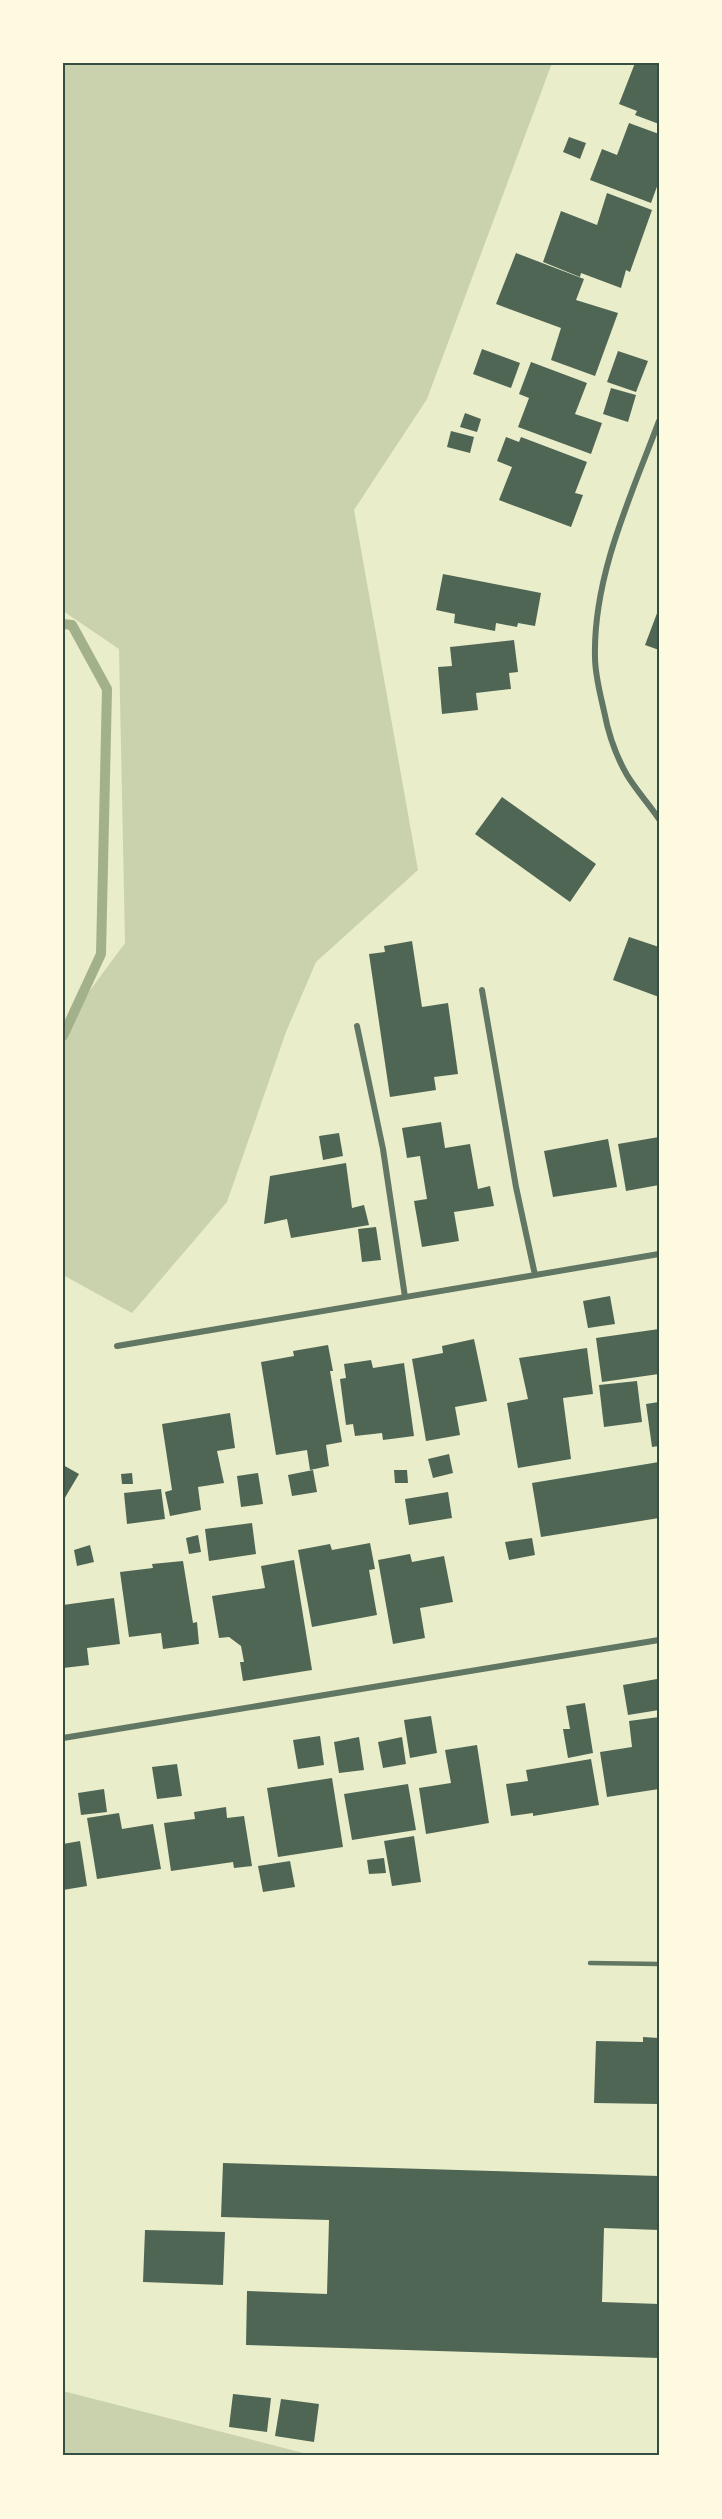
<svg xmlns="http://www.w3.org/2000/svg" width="722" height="2519" font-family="'Space Grotesk',sans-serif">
<rect width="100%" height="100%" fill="#e9edc9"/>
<path fill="#cad2ad" d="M63 63H552L427 399 354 510 418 870 316 962 286 1032 227 1202 132 1313 63 1275V1027L125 943 119 649 63 611Z
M63 2391 315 2456H63Z"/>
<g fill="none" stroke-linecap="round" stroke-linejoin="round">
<path stroke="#a3b18a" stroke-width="10" d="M63 624 72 625 107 689 101 954 63 1036"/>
</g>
<path fill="#4f6655" d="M635 63H659V124L635 115 637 111 619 104Z
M629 123 659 134V181L651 203 590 180 602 149 617 155Z
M569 137 586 143 580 159 563 152Z
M607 193 652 210 630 272 626 270 621 288 581 273 580 277 543 262 561 211 597 225Z
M516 253 584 279 576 300 618 313 595 376 551 360 561 328 496 304Z
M482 349 520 363 511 388 473 374Z
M618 351 648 361 636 392 607 382Z
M531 362 587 383 575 414 602 423 591 454 518 427 529 398 519 394Z
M611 388 636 395 628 422 603 414Z
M465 413 481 419 477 432 460 427Z
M451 431 474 437 470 453 447 447Z
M506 437 519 442 521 437 587 462 575 493 583 495 571 527 499 500 512 467 497 461Z
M443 574 541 593 535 626 518 623 517 627 496 623 495 631 454 623 455 614 436 610Z
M659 608V650L645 645Z
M514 640 518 672 509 673 511 689 476 693 478 710 442 714 438 667 452 666 450 647Z
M502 797 596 864 570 902 475 834Z
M629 937 659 947V997L613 980Z
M412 941 422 1007 448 1003 458 1074 434 1077 436 1090 390 1097 369 954 385 952 384 946Z
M441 1122 445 1148 470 1144 478 1189 490 1186 494 1206 454 1212 459 1241 422 1247 414 1201 427 1199 420 1156 407 1158 402 1128Z
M339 1133 343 1156 323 1160 319 1136Z
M659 1137V1185L626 1191 618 1144Z
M608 1139 617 1187 553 1197 544 1151Z
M346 1163 352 1208 364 1205 369 1225 291 1238 287 1219 264 1224 270 1176Z
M376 1227 381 1260 362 1262 358 1229Z
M610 1296 615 1324 588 1328 583 1301Z
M659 1329V1374L602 1382 596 1338Z
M474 1339 487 1401 455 1407 460 1435 426 1441 412 1359 443 1353 442 1346Z
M328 1345 333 1371H330L342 1442 326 1445 329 1466 310 1470 307 1450 276 1455 261 1362 294 1356 293 1351Z
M587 1348 593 1394 563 1398 571 1459 518 1468 507 1403 528 1399 519 1358Z
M371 1360 373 1368 404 1363 414 1436 383 1440 382 1433 355 1436 353 1424 346 1425 340 1379 346 1378 344 1364Z
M637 1381 642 1422 604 1427 599 1385Z
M659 1402V1446L652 1447 646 1404Z
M230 1413 235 1448 217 1451 224 1483 198 1487 201 1510 170 1516 165 1492 172 1490 162 1424Z
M449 1454 453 1473 433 1478 428 1459Z
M659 1462V1518L541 1537 532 1483Z
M63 1465 79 1474 63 1501Z
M313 1470 317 1492 292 1496 288 1475Z
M394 1470H407L408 1483H395Z
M132 1473 133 1484H122L121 1474Z
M258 1473 263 1504 241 1507 237 1476Z
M161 1489 165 1519 127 1524 124 1493Z
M448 1492 452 1518 409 1525 405 1499Z
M252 1523 256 1554 209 1561 205 1529Z
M198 1535 201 1552 189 1554 186 1538Z
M532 1538 535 1555 509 1560 505 1542Z
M370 1543 375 1569 369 1570 377 1615 312 1627 298 1550 330 1544 332 1550Z
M90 1545 94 1562 77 1566 74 1550Z
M410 1554 412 1562 444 1556 453 1602 420 1608 425 1638 393 1644 378 1560Z
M294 1560 312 1670 243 1681 240 1662H244L241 1646 229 1637 219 1638 212 1596 265 1588 261 1566Z
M183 1561 193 1623 197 1622 199 1644 163 1649 161 1633 129 1637 120 1572 153 1568 152 1564Z
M114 1598 120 1644 87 1648 89 1665 63 1668V1605Z
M657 1679 659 1710 628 1715 623 1685Z
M585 1703 593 1753 568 1758 563 1729H570L566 1706Z
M431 1716 437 1753 410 1758 404 1720Z
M659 1717V1789L607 1797 600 1752 632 1747 629 1721Z
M320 1736 324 1765 298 1769 293 1740Z
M359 1737 364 1770 339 1773 334 1742Z
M402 1737 406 1764 383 1768 378 1742Z
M477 1745 489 1823 426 1834 419 1788 451 1783 445 1750Z
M591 1759 599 1805 533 1816V1813L511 1816 506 1784 528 1781 526 1770Z
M177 1764 182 1796 157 1799 152 1767Z
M332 1778 343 1847 278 1857 267 1788Z
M408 1784 416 1830 352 1840 344 1794Z
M104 1789 107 1812 81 1815 78 1793Z
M226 1807 227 1818 244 1816 252 1866 234 1868 233 1862 171 1871 164 1823 195 1819 194 1812Z
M119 1813 122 1829 153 1824 161 1869 97 1879 87 1818Z
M414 1836 421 1882 392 1886 384 1841Z
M80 1841 87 1886 63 1890V1844Z
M384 1858 386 1873 369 1874 367 1860Z
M290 1861 295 1887 263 1892 258 1866Z
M643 2037 659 2038V2104L594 2103 596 2041 643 2042Z
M223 2163 659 2176V2230L604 2228 602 2302 659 2304V2358L246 2345 247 2291 327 2294 329 2220 221 2217Z
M145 2230 225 2232 223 2285 143 2282Z
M233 2394 271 2398 267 2432 229 2427Z
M281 2399 319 2404 314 2442 275 2436Z"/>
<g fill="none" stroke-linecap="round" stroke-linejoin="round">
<path stroke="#617663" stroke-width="4.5" d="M590 1963 659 1964"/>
<path stroke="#617663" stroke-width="6" d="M659 421C631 496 593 576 595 657 595 675 600 693 604 711 608 732 616 756 627 775 636 790 649 804 659 819
M482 990 516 1187 535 1275
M357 1026 383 1149 405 1297
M117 1346 659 1254
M63 1738 659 1640"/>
</g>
<rect width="722" height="2519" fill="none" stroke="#fefae0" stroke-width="129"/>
<rect x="64" y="64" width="594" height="2390" fill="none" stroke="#344e41" stroke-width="2"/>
</svg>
